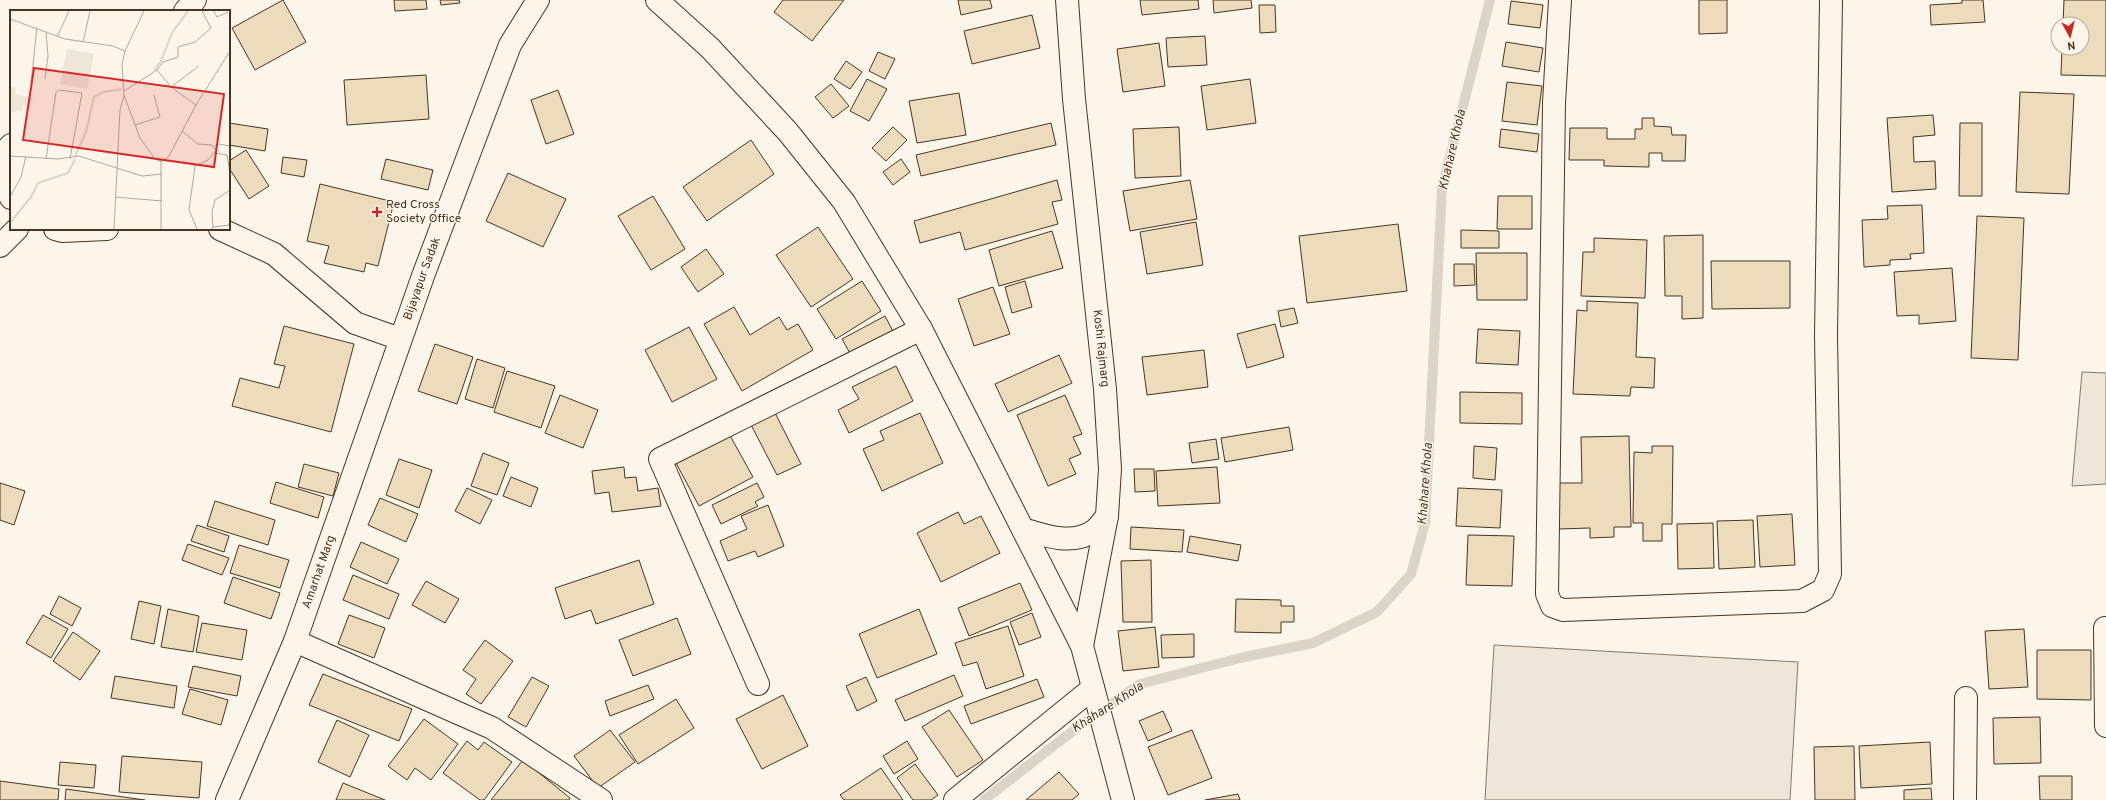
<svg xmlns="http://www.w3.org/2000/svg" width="2106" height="800" font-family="Overpass,sans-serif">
<rect width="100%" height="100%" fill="#fbf6e9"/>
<path fill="#ede6d9" stroke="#887966" d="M2082 372 2106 373V484L2072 486Z
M1494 645 1798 662 1790 800H1485Z"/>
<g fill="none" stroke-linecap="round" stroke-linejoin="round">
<path stroke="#dcd4c6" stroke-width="10" d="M984 800 1074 730 1140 684 1240 658 1313 643 1377 612 1411 574 1425 523 1442 188 1490 0"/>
</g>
<path fill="#ecdcbc" stroke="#4a3520" d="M283 0 306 42 255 70 232 28Z
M394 0H426L427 9 395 11Z
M440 0H459L460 3 441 5Z
M783 0H844L812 41 774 12Z
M958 0H990L992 8 961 15Z
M1140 0H1198L1199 9 1142 15Z
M1213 0H1251L1252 8 1214 13Z
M1699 0H1727V33L1699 34Z
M1962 0H1983L1985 22 1931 25 1930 5 1962 3Z
M2064 0H2106V76L2061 75 2062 48H2082V24H2063Z
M1511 1 1543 5 1540 28 1508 24Z
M1259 5H1275L1276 32 1260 33Z
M1032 15 1040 48 972 64 964 31Z
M1205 36 1207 65 1168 67 1166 38Z
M1506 42 1543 48 1539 72 1502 66Z
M1159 43 1165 86 1123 92 1117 49Z
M878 52 895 59 885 79 869 71Z
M846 61 862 72 850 89 834 79Z
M426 75 429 119 347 125 344 80Z
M867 79 887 89 869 121 850 111Z
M1250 79 1256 123 1207 130 1201 86Z
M1507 82 1542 86 1537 125 1502 121Z
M831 84 849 106 833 118 815 97Z
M558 90 574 134 546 144 531 100Z
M2020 92 2074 94 2069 194 2016 192Z
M959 93 966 135 917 143 909 101Z
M1933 115 1935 135 1913 137 1914 162 1935 161 1936 189 1892 192 1887 118Z
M1642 118H1654V126L1671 127 1672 135H1686L1685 161H1662V153H1649V167L1604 166V160H1569L1570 128H1607V139H1635V129H1642Z
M229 123 268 129 265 151 229 145Z
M1051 123 1056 145 921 176 916 155Z
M1960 123H1982V196H1959Z
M893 127 907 140 886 161 872 148Z
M1179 127 1181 176 1135 178 1133 129Z
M1501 129 1539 134 1537 152 1499 147Z
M751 140 774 174 707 221 683 187Z
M246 150 269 186 249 199 229 168V161Z
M283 157 307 160 304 177 281 173Z
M386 159 433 170 428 190 381 179Z
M901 159 910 172 893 185 883 172Z
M508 173 566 199 543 247 486 221Z
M1057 180 1062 200 1052 202 1058 224 965 250 960 232 920 243 914 221Z
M1190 180 1197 219 1130 231 1123 191Z
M320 184 394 202 378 266 366 263 364 272 324 263 329 246 307 241Z
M653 196 685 249 651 270 618 216Z
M1498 196H1532V229H1497Z
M1922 205 1924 253 1910 254 1911 259 1890 260V265L1864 267 1862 220 1888 219 1887 206Z
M1977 216 2024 218 2018 360 1971 358Z
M1196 222 1203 265 1147 274 1140 232Z
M1398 224 1407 291 1307 303 1299 236Z
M818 227 853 279 811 307 776 255Z
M1461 230 1499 231V248H1461Z
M1052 231 1063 268 999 286 989 250Z
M1703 235V318L1682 319V296H1665L1664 236Z
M1594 238 1647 240 1645 298 1581 296 1583 252H1594Z
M706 249 724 274 698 292 681 267Z
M1476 253H1527V300H1477Z
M1711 261H1790V308L1712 309Z
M1454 264H1474L1475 285 1454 286Z
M1952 268 1956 321 1919 324V315L1897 316 1894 272Z
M862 281 881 311 836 339 817 309Z
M1025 281 1032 307 1012 313 1005 287Z
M993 287 1010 334 974 346 958 299Z
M1587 301 1638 303 1636 357 1655 358 1654 388 1631 387 1630 396 1573 394 1577 310 1587 311Z
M734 307 750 335 779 317 787 330 798 324 813 350 742 391 704 324Z
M1294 308 1298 323 1281 327 1278 311Z
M885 316 895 335 852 357 842 339Z
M1275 324 1284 357 1247 368 1237 334Z
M284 326 354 344 331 432 232 406 240 378 279 388 285 366 274 364Z
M689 327 717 379 672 402 645 350Z
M1478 329 1520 331 1518 365 1476 363Z
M435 344 473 357 457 404 418 391Z
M1204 350 1208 387 1147 395 1142 357Z
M1059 355 1072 383 1008 412 995 384Z
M477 359 505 368 493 408 465 399Z
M896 366 913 401 849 433 838 410 859 399 852 387Z
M507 371 555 386 541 428 494 412Z
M1460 392 1522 393V424L1460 423Z
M560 395 598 410 583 448 545 433Z
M1065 395 1082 434 1073 437 1081 454 1069 459 1076 474 1048 486 1017 415Z
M773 409 801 464 777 475 749 421Z
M920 413 943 463 882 491 863 449 884 440 880 431Z
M1289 427 1293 450 1225 462 1221 438Z
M728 432 753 477 699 506 675 461Z
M1629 436 1631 527H1614V537L1590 538V528L1558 529 1557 483H1582L1581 437Z
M1216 439 1219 459 1192 463 1189 443Z
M1474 446 1497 448 1495 480 1473 478Z
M1652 446H1673L1672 524H1662V541H1643V523H1633L1634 452 1652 453Z
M483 453 509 463 497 495 471 486Z
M399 459 432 470 419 508 386 495Z
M304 464 339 473 333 496 298 487Z
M624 467 625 478 636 477 638 491 658 488 661 506 612 512 609 492 595 494 592 471Z
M1217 467 1220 503 1158 506 1156 471Z
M1134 469H1154L1155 491 1135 492Z
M511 477 538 488 531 507 503 496Z
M276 482 324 497 318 518 270 503Z
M0 483 25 491 14 525 0 520Z
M757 483 764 497 755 502 758 506 721 524 712 505Z
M467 488 492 500 480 524 455 511Z
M1458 488 1502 490 1500 528 1456 526Z
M380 498 418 514 406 542 368 525Z
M215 501 275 520 268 545 207 526Z
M768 505 784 546 758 557 755 551 728 561 720 541 747 529 741 516Z
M958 512 964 524 981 516 1000 553 941 582 917 533Z
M1792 514 1795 565 1760 567 1757 516Z
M1753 520 1755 567 1719 569 1717 521Z
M1713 523 1714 568 1678 569 1677 524Z
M197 525 229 536 224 552 191 541Z
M1131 527 1184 530 1182 552 1130 549Z
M1468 535 1514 536 1512 586 1466 585Z
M1190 536 1241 545 1238 561 1187 552Z
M361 542 399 559 387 584 350 567Z
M188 544 229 558 222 575 182 560Z
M239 545 289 560 280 588 230 573Z
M639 560 654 604 596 624 591 610 565 619 555 588Z
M1151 560 1152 622H1123L1121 561Z
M353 575 399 594 389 619 343 600Z
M233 577 280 593 271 619 224 603Z
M426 581 459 599 445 623 412 605Z
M1020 583 1032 610 969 636 958 608Z
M59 596 81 608 72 626 50 614Z
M1236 599 1281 600V606H1294V622H1281V633L1235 632Z
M139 601 161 606 154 644 131 639Z
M168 609 199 616 193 652 161 647Z
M919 609 937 654 877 678 859 634Z
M1032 613 1041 637 1019 645 1010 622Z
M43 615 68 629 51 658 26 643Z
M349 615 385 628 374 658 338 644Z
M677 618 691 654 633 676 619 640Z
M202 623 247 630 242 660 196 652Z
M1008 626 1024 676 986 689 977 662 963 666 955 643Z
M1155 627 1159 667 1123 671 1118 631Z
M2024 629 2028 687 1989 689 1985 631Z
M73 632 100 651 80 680 53 661Z
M1194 634V657L1162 658 1161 635Z
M485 640 513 661 481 704 466 694 476 679 463 670Z
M2037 650H2091V700L2037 699Z
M193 666 241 676 237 696 188 687Z
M323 674 412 709 399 741 309 705Z
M954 675 963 696 905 721 895 700Z
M115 676 177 686 174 708 111 698Z
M532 677 549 686 526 727 508 717Z
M866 677 877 701 857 711 846 686Z
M1037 679 1044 697 971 724 964 706Z
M648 685 654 699 610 716 605 701Z
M190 689 228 700 221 725 182 714Z
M783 695 808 746 762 769 736 719Z
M676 699 694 728 638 764 619 735Z
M949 710 983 760 957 777 922 727Z
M1163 711 1172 731 1148 741 1139 721Z
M2040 717 2041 763 1994 764 1993 718Z
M424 719 458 744 431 780 415 768 407 780 388 766Z
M337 720 369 735 350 777 318 762Z
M610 730 635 762 598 788 574 756Z
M1192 730 1212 778 1168 795 1148 747Z
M467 741 478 750 484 742 512 762 484 800H480L443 773Z
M907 741 918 759 894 774 883 756Z
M1930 742 1932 784 1861 788 1859 746Z
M1854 746 1855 800H1815L1814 747Z
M122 756 202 762 199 798 119 792Z
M523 760 570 798 569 800H491Z
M60 762 96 765 94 788 58 785Z
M915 764 938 795 931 800H913L897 778Z
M881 768 903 800H844L840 795Z
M1059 772 1079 794 1072 800H1026Z
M2039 776H2072V800H2040Z
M0 781 59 789 58 800H0Z
M343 783 385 800H336Z
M1931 788 1932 800H1904V790Z
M66 789 145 800H65Z
M1238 794 1240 800H1205Z"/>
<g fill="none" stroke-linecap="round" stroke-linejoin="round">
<g stroke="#4a3520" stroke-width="24">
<g id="minor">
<path d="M657 0 710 48 788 132 844 202 921 329 1082 646"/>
<path d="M1560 0 1554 103 1547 594 1552 606 1563 610 1802 601 1823 590 1830 574 1826 336 1831 0"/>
<path d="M185 11 195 0"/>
<path d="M11 145 4 152 5 187 11 198"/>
<path d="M55 229 62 231 107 229"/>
<path d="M220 229 274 254 355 323 400 339"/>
<path d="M0 246 17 229"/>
<path d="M2105 628 2106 726"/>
<path d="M295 641 492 728 601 800"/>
<path d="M758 684 660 459 921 329"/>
<path id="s1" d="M227 800 295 641 423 276 510 45 538 0"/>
<path d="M955 800 1093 688"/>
<path d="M1965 800 1966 698"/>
</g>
</g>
<g stroke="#4a3520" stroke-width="24">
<g id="major">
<path id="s2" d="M1067 0 1074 99 1105 389 1110 469 1107 516 1082 646 1123 800"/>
<path d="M1023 529C1045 536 1074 546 1095 530 1099 527 1103 521 1107 516"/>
</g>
</g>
<use href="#minor" stroke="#fbf6e9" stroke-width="22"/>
<use href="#major" stroke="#fbf6e9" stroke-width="22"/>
</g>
<path fill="#c62828" stroke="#fbf6e9" stroke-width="1.5" d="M375 206h4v4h4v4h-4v4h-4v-4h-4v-4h4z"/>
<g text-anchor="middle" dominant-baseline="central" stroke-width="3" stroke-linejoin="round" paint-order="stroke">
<g font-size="12" fill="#4a3520" stroke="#fbf6e9" text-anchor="start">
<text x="386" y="205">Red Cross<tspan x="386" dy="14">Society Office</tspan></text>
</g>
<g font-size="12" fill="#4a3520" stroke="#fbf6e9">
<text stroke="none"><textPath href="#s1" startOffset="557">Bijayapur Sadak</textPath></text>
<text stroke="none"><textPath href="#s2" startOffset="350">Koshi Rajmarg</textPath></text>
<text stroke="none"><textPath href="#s1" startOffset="246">Amarhat Marg</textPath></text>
</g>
<g font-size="13" font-style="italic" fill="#4a3520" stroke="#fbf6e9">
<text transform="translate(1453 150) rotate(-77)">Khahare Khola</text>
<text transform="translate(1426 484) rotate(-86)">Khahare Khola</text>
<text transform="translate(1108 708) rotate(-33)">Khahare Khola</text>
</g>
</g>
<g transform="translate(10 10)">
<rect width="220" height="220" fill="#fbf6e9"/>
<path d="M57 39 84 44 77 79 50 74ZM0 77 6 78 5 85 23 87 20 97 13 95 11 101 0 102Z" fill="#ede6d9"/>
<path fill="none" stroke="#dcd4c6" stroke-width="2" d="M144 60 151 51 162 23 178 1M65 146 76 122 84 87 93 82 112 79M0 213 21 187 28 173 58 163 65 149"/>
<path fill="none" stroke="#b4a999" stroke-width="1" d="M204 1 207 7 218 2M0 9 55 29 103 36 115 41M47 27 59 1M73 32 80 1M35 69 38 46 36 23M21 73 27 17M161 77 189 56M114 81 147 60M114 85 130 128 145 149 151 152M186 95 161 77 147 60 153 52 168 47V37L185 32 201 18 192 1M125 115 150 107 144 85M172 121 188 134 202 135 206 140 198 150 185 156 179 200 187 219M205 136 208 134 220 136M206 143 217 145 220 164M0 146 48 149 69 146 132 166 152 164M36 149 46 82 49 80 72 83 60 149M151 152 159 146 186 95 220 41M0 187 11 167 16 146M105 187 152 191M203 217 202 202 205 190 220 180M104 219 110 100 114 85 112 54 115 41 134 1M151 219V152M202 219 203 217 220 215"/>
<path fill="#d62828" fill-opacity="0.15" stroke="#d62828" stroke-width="2" d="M24 58 214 84 204 157 13 130Z"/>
<rect width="220" height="220" fill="none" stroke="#4a3520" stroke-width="2"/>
</g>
<g transform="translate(2070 36) rotate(172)"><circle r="19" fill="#fbf6e9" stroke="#b4a999"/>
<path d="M0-3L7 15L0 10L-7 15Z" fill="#c62828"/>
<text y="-6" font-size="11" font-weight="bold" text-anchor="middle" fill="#4a3520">N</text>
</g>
</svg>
